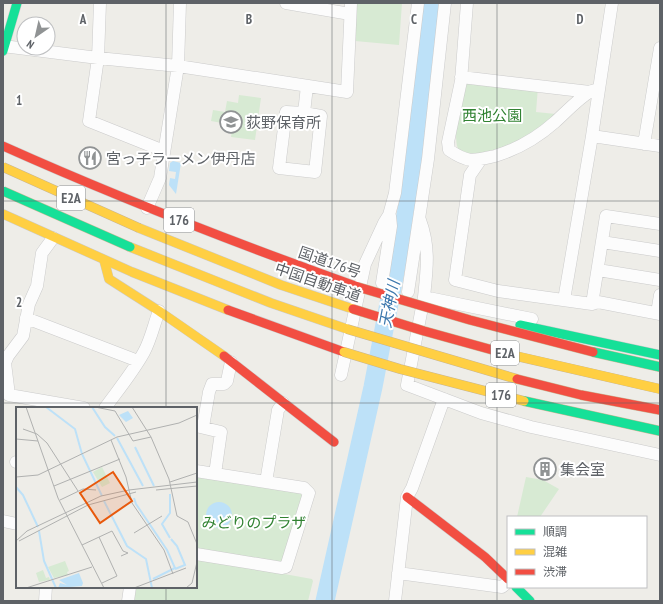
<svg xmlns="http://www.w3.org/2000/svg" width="663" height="604" font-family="'PT Sans Narrow','Noto Sans JP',sans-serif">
<rect width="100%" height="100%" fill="#eeede8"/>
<path fill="#d7ead3" d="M356 3H402L399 45 355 41Z
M464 79 538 87 536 112 556 114 531 137 519 144 468 156C465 155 462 154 460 152 450 141 462 94 464 79Z
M239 95 261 98 255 140 231 137 233 125 211 121 213 110 225 112 227 101 238 103Z
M196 475 300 492 303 497 284 563 196 551Z
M526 477 543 480 559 489 540 517H517Z
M196 558 312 579 313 581 308 601H134L136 587H196Z"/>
<path fill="#bde1f8" d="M173 161 181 163 176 194 169 185 170 178 175 179 176 172 169 171 170 163Z
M206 515a13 13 0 1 1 26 0a13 13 0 1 1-26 0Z"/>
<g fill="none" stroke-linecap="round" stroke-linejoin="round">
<path stroke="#bde1f8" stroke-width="19" d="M325 601 373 387 409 199 431 3"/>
<g stroke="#cbcbcb" stroke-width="13">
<path id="street" d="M100 3 98 58 89 121 164 151
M286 3 350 14
M467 3 461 81 448 142 449 150C468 163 473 161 495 156 518 149 537 138 555 122 564 114 580 97 590 92 592 90 596 90 599 89
M612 3 592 136 660 146
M3 46 98 58 178 66 347 92 351 3
M461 77 590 92
M304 113 286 112 279 168 315 172 321 116 304 113 307 86
M644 144 660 48
M481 159 470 175 455 280 498 291 592 304 598 302 660 314
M147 208 160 178 178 66 180 3
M420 220C430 247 427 269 424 297
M53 238 42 253 37 286 29 304 23 336 8 356 5 363 9 395 84 408
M602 242 660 251
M598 270 660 280
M382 283 391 226 390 216
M408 292 428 159 445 3
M564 300 592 136
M592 304 606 216 660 224
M657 313 660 295
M26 318 138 361
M532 319 424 297 407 385 481 413 531 427 660 455
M341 375 365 264 384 223 389 215 395 193 418 3
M105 408C118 390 133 372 144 352 151 339 154 324 159 311
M196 426 221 432 215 474
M203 427 209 392 212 384H224L227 381 231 362
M16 462H17
M196 471 304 488 309 493 286 567 282 568 196 554
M266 482 278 410 283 403
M3 521 17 524
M398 573 502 587 508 582
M45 601 46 587
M128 601 130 587
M395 601 407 497 412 488 444 399"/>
</g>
<g stroke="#cbcbca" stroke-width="10">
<path id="fast" d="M3 51 17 3
M520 325 660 355
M516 587 530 601"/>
</g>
<g stroke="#cbcbca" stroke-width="10">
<path id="slow" d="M3 214 132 272 228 310
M139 228 281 285 353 309
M130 247 271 303 347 329
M104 260 109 279 159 311 224 356"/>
</g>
<g stroke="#cbcbca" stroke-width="10">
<path id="jam" d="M3 146C119 198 238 244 358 287
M228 310 344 352
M224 356 334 442
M407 497 485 557 508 579"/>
</g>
<use href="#street" stroke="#fcfcfc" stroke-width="12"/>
<use href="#fast" stroke="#16e098" stroke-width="9"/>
<use href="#slow" stroke="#ffcf43" stroke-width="9"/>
<use href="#jam" stroke="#f24e42" stroke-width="9"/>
<g stroke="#c7b594" stroke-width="10" stroke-linecap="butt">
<path id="fast-bridge" d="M3 191 130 247
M593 352 660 367
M524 401 660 431"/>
</g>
<g stroke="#c7b594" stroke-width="10" stroke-linecap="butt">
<path id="slow-bridge" d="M3 167 139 228
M347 329 517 379
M344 352 400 369 524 401
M507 354 660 389"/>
</g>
<g stroke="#c7b594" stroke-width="10" stroke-linecap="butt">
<path id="jam-bridge" d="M358 287 470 320 593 352
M353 309 424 331 507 354
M517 379 581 395 660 410"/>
</g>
<use href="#fast-bridge" stroke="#16e098" stroke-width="9"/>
<use href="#slow-bridge" stroke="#ffcf43" stroke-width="9"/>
<use href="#jam-bridge" stroke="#f24e42" stroke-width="9"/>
</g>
<path fill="none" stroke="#5e6267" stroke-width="1" stroke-opacity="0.55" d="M166 3V408M332 3V601M497 3V601M3 201H660M3 403H660M166 587V601"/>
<defs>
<g id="school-ring" transform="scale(1.15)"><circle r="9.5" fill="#fff" stroke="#909394" stroke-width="1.5"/><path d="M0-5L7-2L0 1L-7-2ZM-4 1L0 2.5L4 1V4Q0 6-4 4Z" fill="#909394"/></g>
<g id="restaurant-ring" transform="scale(1.15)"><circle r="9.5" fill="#fff" stroke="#909394" stroke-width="1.5"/><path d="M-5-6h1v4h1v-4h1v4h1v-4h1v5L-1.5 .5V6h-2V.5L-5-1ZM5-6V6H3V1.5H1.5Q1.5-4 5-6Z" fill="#909394"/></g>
<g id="building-ring" transform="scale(1.15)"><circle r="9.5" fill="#fff" stroke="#909394" stroke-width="1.5"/><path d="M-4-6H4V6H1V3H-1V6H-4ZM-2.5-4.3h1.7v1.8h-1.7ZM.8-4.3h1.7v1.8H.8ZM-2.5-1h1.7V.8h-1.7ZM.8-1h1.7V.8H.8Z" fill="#909394"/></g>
</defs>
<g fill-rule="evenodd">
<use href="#school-ring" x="231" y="122"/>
<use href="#restaurant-ring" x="90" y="158"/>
<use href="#building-ring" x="545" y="469"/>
</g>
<g text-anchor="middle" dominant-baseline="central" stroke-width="4" stroke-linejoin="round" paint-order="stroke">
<g fill="#fff" stroke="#8e9195" stroke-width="1">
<rect x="57" y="186" width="28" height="24" rx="3"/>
<rect x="164" y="208" width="30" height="24" rx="3"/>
<rect x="491" y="341" width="28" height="24" rx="3"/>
<rect x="486" y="383" width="30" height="24" rx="3"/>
</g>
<g font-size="14" font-weight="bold" fill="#5e6267">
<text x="71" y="198">E2A</text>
<text x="179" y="220">176</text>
<text x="505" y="353">E2A</text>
<text x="501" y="395">176</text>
</g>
<g font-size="15" fill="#318232" stroke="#fff">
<text x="492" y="115">西池公園</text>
<text x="254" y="522">みどりのプラザ</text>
</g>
<g font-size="15" fill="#5e6267" stroke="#fff" text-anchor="start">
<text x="246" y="122">荻野保育所</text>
<text x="106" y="158">宮っ子ラーメン伊丹店</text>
<text x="560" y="469">集会室</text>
</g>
<g font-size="15" fill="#5e6267" stroke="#fff">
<text transform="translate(330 262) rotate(19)">国道176号</text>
<text transform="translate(318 282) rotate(19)">中国自動車道</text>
</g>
<g font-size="16" font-style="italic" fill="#3d78ad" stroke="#fff">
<text transform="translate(389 304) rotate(-79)">天神川</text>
</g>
</g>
<g transform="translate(16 407)">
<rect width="181" height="181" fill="#eeede8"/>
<path d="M86 60 94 76 86 80 77 65ZM49 154 53 164 51 165 52 168 38 171 32 160ZM27 163 30 171 33 170 34 173 23 175 20 166Z" fill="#d7ead3"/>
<path d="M112 4 117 11 110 15 103 8ZM63 166 67 176 66 179 42 181 44 176 51 178 43 173Z" fill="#bde1f8"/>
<path fill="none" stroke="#bde1f8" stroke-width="2" d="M30 0 59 22 66 47 86 89M76 0 89 20 99 29M101 31 127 79M119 40 138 79M0 80 7 88 22 120M154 87V106L146 117 154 131M118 91 120 97 151 143 159 161 137 172M88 94 111 139 130 152 136 181M23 124 28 154 40 181M155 132 161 139 169 158 159 162"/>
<path fill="none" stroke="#b0b1b0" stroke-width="1" d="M10 0 42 91 88 181M33 0H66M79 0 99 4 117 34 135 30 153 72 161 109 172 115 181 137M116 0 135 30M7 22 21 27 31 36 62 84M0 32 22 34M95 33 110 70 116 96 148 143 157 167M0 70 22 68 101 30 163 16 181 8M154 75 181 66M38 79 104 52M140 83 181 79M44 93 67 82 80 83M118 126 146 109M83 130 101 169 86 176M0 134 11 124 85 89 113 83 181 75M3 134 72 98 120 85M66 138 96 124 107 144 112 146 105 149M10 181 76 160M118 181 170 161M170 181 176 176 181 155"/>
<path fill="#e8590c" fill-opacity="0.15" stroke="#e8590c" stroke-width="2" d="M97 65 116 94 84 116 64 86Z"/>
<rect width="181" height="181" fill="none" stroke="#5e6267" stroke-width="2"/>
</g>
<g font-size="13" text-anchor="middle" font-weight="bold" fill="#5e6267" stroke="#fff" stroke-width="4" stroke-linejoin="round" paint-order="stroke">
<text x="83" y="24">A</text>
<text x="249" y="24">B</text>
<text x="414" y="24">C</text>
<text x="580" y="24">D</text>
<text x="19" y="105">1</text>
<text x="19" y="307">2</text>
</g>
<rect width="663" height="604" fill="none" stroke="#5e6267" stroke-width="8"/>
<rect x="507" y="516" width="140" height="72" fill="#ffffff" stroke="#bfc0c2"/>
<rect x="515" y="529" width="20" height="6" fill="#16e098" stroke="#bfc0c2"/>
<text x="543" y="536" font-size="12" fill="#5e6267">順調</text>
<rect x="515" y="549" width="20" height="6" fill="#ffcf43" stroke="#bfc0c2"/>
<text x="543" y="556" font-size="12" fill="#5e6267">混雑</text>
<rect x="515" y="569" width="20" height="6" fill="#f24e42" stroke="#bfc0c2"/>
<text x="543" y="576" font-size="12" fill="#5e6267">渋滞</text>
<g transform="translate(36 36) rotate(214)"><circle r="19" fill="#ffffff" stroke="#bfc0c2"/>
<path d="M0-3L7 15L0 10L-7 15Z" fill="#909394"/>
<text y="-6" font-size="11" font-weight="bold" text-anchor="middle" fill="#5e6267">N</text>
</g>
</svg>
